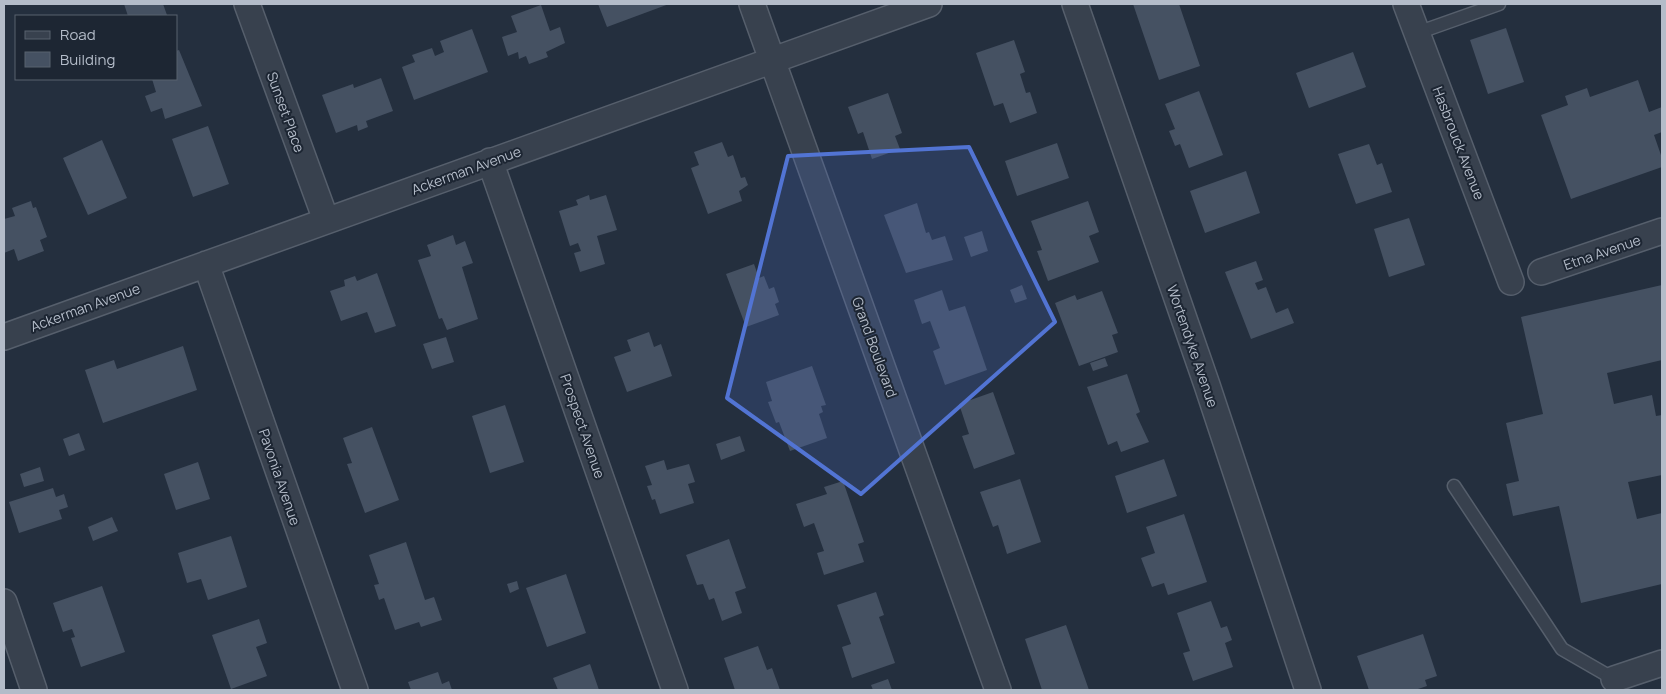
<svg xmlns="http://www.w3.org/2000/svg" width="1666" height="694" font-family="Manrope,sans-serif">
<rect width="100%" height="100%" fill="#242f3e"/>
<path fill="#455162" d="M124 4H163L167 15 128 16Z
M598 4H669L607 27Z
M1133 4H1179L1200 66 1159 80Z
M541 5 550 31 560 27 565 43 546 52 548 57 529 64 526 56 519 59 518 52 508 56 502 37 517 32 511 16Z
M1506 28 1524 82 1488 94 1470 40Z
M472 29 488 72 414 100 402 67 415 62 412 55 432 48 435 56 444 52 440 41Z
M1014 40 1025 72 1020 74 1026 93 1030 92 1037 113 1010 123 1003 103 994 106 976 53Z
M179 50 202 106 165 119 162 108 151 112 145 96 156 92 152 79H176V51Z
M1353 52 1366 87 1309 108 1296 73Z
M381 78 393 111 366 121 368 127 358 131 357 125 336 133 322 95 353 84 354 88Z
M1638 80 1649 112 1662 107V132L1654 135 1662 158V167L1571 199 1541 115 1568 105 1565 96 1587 88 1590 97Z
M1199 91 1223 155 1189 168 1180 144 1175 146 1169 131 1175 129 1165 104Z
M888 93 902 133 895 136 900 149 872 159 863 132 858 134 848 107Z
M208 126 229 184 193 197 172 139Z
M102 140 127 198 88 215 63 158Z
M722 142 728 157 733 155 741 178 745 177 748 185 739 191 742 201 708 214 691 168 699 165 694 152Z
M1057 143 1069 178 1017 196 1005 161Z
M1369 144 1377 165 1382 163 1392 192 1356 204 1338 154Z
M1246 171 1260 213 1205 233 1190 191Z
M589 195 590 200 606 195 617 230 597 236 605 264 580 272 574 253 581 251 578 243 570 246 559 211 578 205 576 200Z
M31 201 33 208 36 207 47 237 40 240 44 251 18 261 14 249 4 253V219L15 216 12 208Z
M1088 201 1099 232 1089 236 1099 262 1048 281 1037 251 1042 250 1031 221Z
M917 203 926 233 929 232 932 240 945 236 953 260 906 273 884 215Z
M1409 218 1425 265 1389 277 1374 229Z
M982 231 988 251 971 257 964 237Z
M453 235 456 245 465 241 473 263 462 267 478 319 447 330 442 318 439 319 418 260 431 256 427 245Z
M1256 261 1263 280 1255 283 1258 290 1266 287 1276 313 1288 308 1294 323 1251 339 1225 272Z
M754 264 759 278 764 276 769 289 774 287 779 302 775 304 779 315 746 327 726 274Z
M377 273 396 326 375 333 367 312 341 321 330 291 345 286 344 280 355 276 357 281Z
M1022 285 1027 299 1015 303 1010 290Z
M1662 285V360L1607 373 1614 404 1652 395 1656 416 1662 415V475L1628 482 1637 519 1662 513V584L1581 603 1559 506 1513 516 1506 484 1519 481 1506 423 1543 414 1521 317Z
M942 290 949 311 965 306 987 370 945 385 933 351 940 348 930 321 922 324 914 300Z
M1102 291 1118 333 1112 335 1118 352 1079 366 1055 303 1075 295 1077 300Z
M649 332 654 347 661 344 672 376 627 392 614 357 631 351 627 340Z
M446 337 454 362 432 369 423 344Z
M183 346 197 390 103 423 85 370 114 360 117 369Z
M1105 358 1108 366 1093 371 1090 363Z
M812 366 826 405 821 406 823 412 819 414 827 438 790 451 779 422 776 423 768 402 772 401 766 382Z
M1127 374 1140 412 1136 414 1149 442 1121 452 1117 441 1108 445 1087 387Z
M993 392 1015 454 974 469 962 436 969 434 959 404Z
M505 405 524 462 490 473 472 416Z
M372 427 399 500 365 513 347 464 352 463 343 438Z
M79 433 85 450 69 456 63 439Z
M740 436 745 451 721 460 716 444Z
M1164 459 1177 496 1127 513 1115 476Z
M664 460 667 470 689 464 695 482 688 484 694 503 660 514 655 499 652 500 647 486 652 485 645 466Z
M198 462 210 499 176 510 164 474Z
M40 467 44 481 24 487 20 474Z
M1020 479 1041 542 1007 554 998 525 993 527 980 492Z
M843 481 864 542 858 544 864 562 824 575 817 553 824 551 814 523 804 527 796 504 827 494 824 487Z
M53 488 56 497 64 494 68 507 59 510 62 519 19 533 9 502Z
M1184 514 1207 582 1168 595 1164 583 1152 587 1141 558 1155 553 1146 527Z
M112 517 118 531 93 541 88 527Z
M231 536 247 587 208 600 201 579 187 583 178 553Z
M729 539 746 588 735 592 742 613 722 621 714 598 709 600 703 584 697 585 686 555Z
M406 542 425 600 434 597 442 620 421 627 419 622 395 630 384 598 379 600 374 585 379 584 369 555Z
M566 574 586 633 547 647 526 588Z
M517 581 519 589 510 593 507 584Z
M102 586 125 652 81 667 71 638 75 637 72 629 63 632 53 603Z
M876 592 884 615 879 617 895 663 852 678 842 647 851 644 837 605Z
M1211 601 1221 628 1227 626 1232 640 1225 643 1233 667 1193 681 1183 653 1190 651 1177 613Z
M259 619 267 643 256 647 267 676 231 689 212 635Z
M1066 625 1089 690H1042L1025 639Z
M1423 634 1437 676 1425 680 1427 686 1415 690H1369L1357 656Z
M758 646 767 670 772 668 780 690H735L724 658Z
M590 664 599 690H558L553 678Z
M438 672 442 684 449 681 452 690H411L408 682Z
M888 679 892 690H873L871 685Z"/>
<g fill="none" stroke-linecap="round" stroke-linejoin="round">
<g stroke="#565f6c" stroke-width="15">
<path id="service" d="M1417 33 1499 4
M1454 486 1562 649 1614 679 1616 683"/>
</g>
<g stroke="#565f6c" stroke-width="28">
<path id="minor" d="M247 4 326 220
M752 4 998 690
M1075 4 1207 385 1308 690
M1406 4 1511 282
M490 161 675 690
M206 264 355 690
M1541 272 1662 231
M4 337 929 4
M4 602 34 690
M1614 679 1662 663"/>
</g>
<use href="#service" stroke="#38414e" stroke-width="12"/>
<use href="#minor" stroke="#38414e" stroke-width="25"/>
</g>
<path fill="#5274d3" fill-opacity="0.2" stroke="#5274d3" stroke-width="4" stroke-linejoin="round" d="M969 147 1055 322 861 494 727 398 788 156Z"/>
<g text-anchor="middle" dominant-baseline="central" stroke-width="4" stroke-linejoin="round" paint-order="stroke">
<g font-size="14" fill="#b4bcc9" stroke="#1d2633">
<text transform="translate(286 112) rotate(70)">Sunset Place</text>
<text transform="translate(1459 143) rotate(69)">Hasbrouck Avenue</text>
<text transform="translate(466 170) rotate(-20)">Ackerman Avenue</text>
<text transform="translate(1602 252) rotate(-19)">Etna Avenue</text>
<text transform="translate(85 307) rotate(-20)">Ackerman Avenue</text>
<text transform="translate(1193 346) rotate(71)">Wortendyke Avenue</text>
<text transform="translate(875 347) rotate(70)">Grand Boulevard</text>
<text transform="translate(583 426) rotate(71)">Prospect Avenue</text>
<text transform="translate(280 477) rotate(71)">Pavonia Avenue</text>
</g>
</g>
<rect width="1666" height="694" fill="none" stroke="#b4bcc9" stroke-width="10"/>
<rect x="15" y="15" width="162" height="65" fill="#1d2633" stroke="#59626f"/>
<rect x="25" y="31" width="25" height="8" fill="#38414e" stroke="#59626f"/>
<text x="60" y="40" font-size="15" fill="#b4bcc9">Road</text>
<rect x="25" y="52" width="25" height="15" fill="#455162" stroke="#59626f"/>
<text x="60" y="65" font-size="15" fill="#b4bcc9">Building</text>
</svg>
